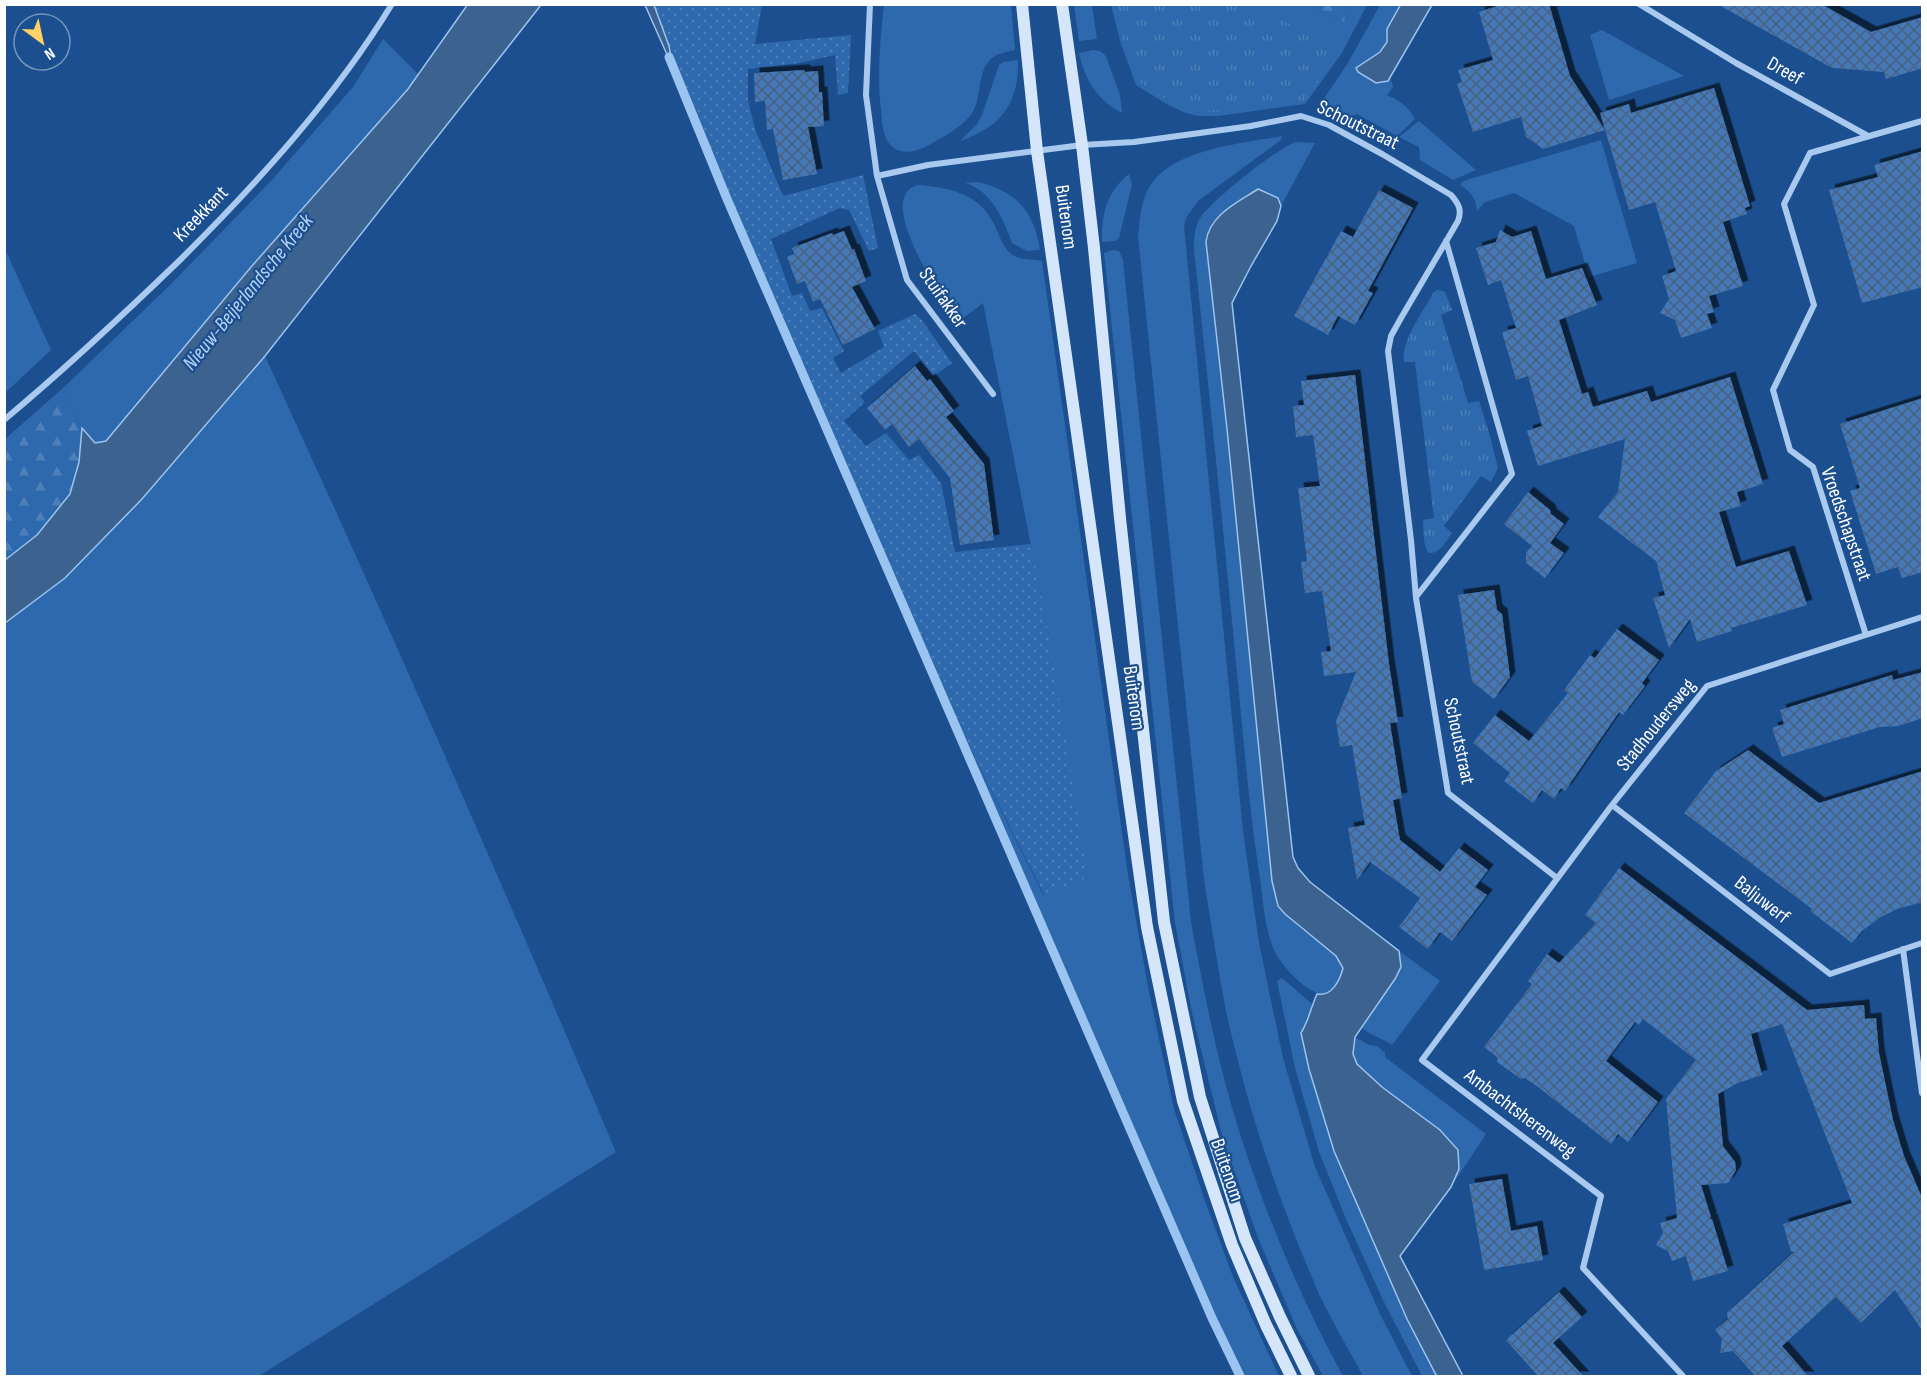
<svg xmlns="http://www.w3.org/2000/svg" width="1927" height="1381" font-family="'Sofia Sans Condensed',sans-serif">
<defs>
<pattern id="forest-firs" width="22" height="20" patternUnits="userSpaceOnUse" patternTransform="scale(1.5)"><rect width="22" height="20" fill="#2e69ad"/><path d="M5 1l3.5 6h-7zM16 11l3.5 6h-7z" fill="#4d80b9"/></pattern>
<pattern id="park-tufts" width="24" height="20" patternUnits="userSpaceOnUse" patternTransform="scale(1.5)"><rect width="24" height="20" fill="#2e69ad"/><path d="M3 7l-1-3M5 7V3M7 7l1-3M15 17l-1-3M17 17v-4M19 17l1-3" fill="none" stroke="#4d80b9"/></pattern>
<pattern id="garden-dots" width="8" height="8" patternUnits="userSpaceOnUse" patternTransform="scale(1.5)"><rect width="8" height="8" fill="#2e69ad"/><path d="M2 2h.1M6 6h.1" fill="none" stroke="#4d80b9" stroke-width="1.8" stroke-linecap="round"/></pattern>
<pattern id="building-cross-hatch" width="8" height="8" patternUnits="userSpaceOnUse" patternTransform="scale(1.5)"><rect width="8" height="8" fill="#4478b7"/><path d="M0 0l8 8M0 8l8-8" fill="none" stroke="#486282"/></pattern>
<filter id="shadow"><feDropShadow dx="5.5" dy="-5.5" stdDeviation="0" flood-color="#0009"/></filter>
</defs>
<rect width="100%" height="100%" fill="#1b4f8f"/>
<path fill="#2e69ad" d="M884 5H1011L1015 50C1007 52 996 53 990 60 976 74 983 100 970 116 959 129 940 139 925 147 911 154 893 155 886 138 882 130 882 119 881 110 877 75 880 40 884 5Z
M1074 5H1092L1097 39 1079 41Z
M1111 5H1310L1343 22 1353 5H1367L1342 53 1305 104 1218 116H1198L1186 113 1168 105 1136 85 1121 44Z
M1380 5H1401L1387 29V42L1380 52 1365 63 1388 81 1390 77 1393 87 1387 95C1399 100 1409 107 1415 119L1397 136 1357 114 1342 119 1329 113 1319 106 1348 63Z
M1602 30 1684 76 1609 100 1590 35Z
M383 39 418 74 408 89 250 267 106 441 95 443 82 428 62 389 170 285 271 181 353 87Z
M1093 50 1100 51 1106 56 1120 95 1122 113C1097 100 1085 80 1079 53Z
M1018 60C1019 104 1001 127 960 141L977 124 982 115 999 65 1003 62Z
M1419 121 1476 170 1453 180 1420 160 1419 147 1399 137Z
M1282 136 1281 140 1198 201 1186 218 1184 226 1243 831 1259 943 1283 1058 1315 1167 1381 1316 1412 1376H1363C1349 1350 1333 1323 1320 1296 1279 1203 1246 1105 1225 1006 1217 964 1211 922 1204 880L1138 236C1140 222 1140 207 1146 194 1164 149 1241 144 1282 136Z
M1601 140 1637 263 1589 277 1574 226 1514 193 1485 202 1477 211C1476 198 1471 192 1460 185L1463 181Z
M1296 142 1315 143 1281 206 1278 198 1258 189 1213 221 1206 242 1227 429 1272 881 1278 906 1300 928 1336 956 1344 968C1340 980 1335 989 1323 995 1306 992 1281 966 1274 950 1265 929 1263 902 1260 879 1252 828 1247 777 1242 725 1227 567 1211 408 1194 250 1194 239 1194 228 1200 218 1211 201 1277 148 1296 142Z
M1129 174 1132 185 1119 238 1115 241 1102 242C1101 214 1107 192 1129 174Z
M978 182C1016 191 1034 211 1040 250L1027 251 1012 243C1004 220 991 190 965 183Z
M918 185C950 188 980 193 995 226 999 235 1003 247 1011 254 1019 260 1032 259 1042 261L1128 875 1149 992 1174 1109 1203 1195 1233 1277 1279 1376H1240L1212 1318 944 697 1044 896 1049 636 983 303 958 322C944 301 872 197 918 185Z
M5 249 51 350 5 393 4 392Z
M1113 250 1119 251 1123 260 1191 922C1204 993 1218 1065 1240 1134 1267 1218 1301 1299 1343 1376H1323L1297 1329 1258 1238 1223 1139 1192 1013 1175 923 1104 253Z
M265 356C386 619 503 885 616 1152L259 1376H5V623L65 578 142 499Z
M1399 951 1440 981 1392 1045C1382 1038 1372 1036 1362 1028L1395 979 1401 967Z
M1282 978 1312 1004 1311 1016 1301 1033 1309 1069 1334 1150 1407 1319 1437 1376H1422L1383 1300 1346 1219 1319 1152 1295 1068 1277 981Z
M1355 1037 1369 1045 1377 1046 1385 1053V1057L1486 1134 1451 1187 1458 1169 1440 1130 1382 1087 1357 1064 1353 1054Z"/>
<path fill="url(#forest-firs)" d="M1310 5H1353L1343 22Z
M62 389 82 428 79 462 70 494 37 535 5 560V439Z"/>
<path fill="url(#park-tufts)" d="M1115 5H1255L1339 52 1305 101 1218 112H1200L1170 102 1139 82 1124 43Z
M1437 290 1445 292 1452 310 1441 315 1468 403 1479 401 1490 436 1498 468 1491 482 1481 476 1444 526 1452 533C1446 541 1440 554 1429 553 1422 545 1424 530 1423 520L1434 518 1415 362H1404C1401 340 1423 312 1434 292Z"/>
<path fill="url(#garden-dots)" d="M654 5H762L755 44 851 35 848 93 838 95 835 55 800 63 748 69V100L755 129 783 196 863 175 878 248 869 251 849 210 840 208 771 239 792 296 802 293 810 311 822 308 844 351 833 358 841 373 884 347 878 331 915 314 921 319 952 363 934 376 914 351 860 396 865 402 844 421 866 446 886 433 909 460 919 455 941 483 955 552 1031 544 1049 636 1088 877 1045 896 944 697 727 199 673 68 669 46Z"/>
<path fill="#3c6290" stroke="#9cc4f0" stroke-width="1.5" d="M468 4 541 5 265 356 142 499 65 578 5 623V560L37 535 70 494 79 462 82 428 95 443 106 441 251 267 408 89Z
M1401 4 1432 5 1388 81 1376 83 1358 72 1356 68 1380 52 1387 42V29Z
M645 5H654L669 46 673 68Z
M1258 189 1278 198 1281 206 1277 221 1251 266 1232 303 1293 857 1298 868 1310 882 1399 951 1401 967 1395 979 1355 1037 1353 1054 1357 1064 1382 1087 1440 1130 1458 1150 1459 1169 1451 1187 1400 1256 1463 1376H1437L1435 1373 1407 1319 1334 1151 1309 1069 1301 1033C1309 1020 1311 1007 1317 994 1332 997 1340 980 1343 968L1336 956 1285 914 1278 906 1272 881 1227 429 1206 242C1209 215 1238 202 1258 189Z"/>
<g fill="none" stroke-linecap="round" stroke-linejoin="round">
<path stroke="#9cc4f0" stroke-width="9" d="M669 57 727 199 1212 1318 1240 1376"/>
</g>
<path fill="url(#building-cross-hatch)" filter="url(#shadow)" d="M1503 4H1549L1570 76 1605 130 1543 149 1526 137 1521 117 1473 132 1457 84 1462 82 1458 70 1493 60 1479 12Z
M1717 4H1821L1871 32 1923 17V68L1886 79 1884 72 1832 68Z
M805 70V72L818 71 819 92H822L824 126 808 127 817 174 783 180 773 129 767 130 765 101 755 102 754 73Z
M1714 88 1750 206 1745 208 1747 214 1723 222 1743 286 1709 296 1714 312 1707 314 1712 328 1681 338 1675 320 1660 313 1669 299 1662 276 1676 271 1655 202 1629 210 1600 113 1629 104 1631 113Z
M1923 151V287L1862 303 1829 190 1878 177 1874 165Z
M1379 190 1413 208 1368 291 1373 293 1355 325 1338 316 1328 335 1294 316 1341 231 1353 237Z
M1500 230 1512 237 1531 231 1546 279 1582 268 1597 305 1559 320 1582 394 1588 392 1593 407 1647 391 1651 402 1730 377 1763 484 1737 492 1741 506 1719 512 1736 567 1789 551 1807 605 1731 628 1732 631 1697 642 1690 619 1669 648 1653 598 1665 595 1656 561 1598 517 1618 492 1625 439 1538 466 1527 431 1542 426 1528 376 1516 380 1502 332 1516 328 1501 280 1488 285 1476 248 1496 242Z
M844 231 852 250 854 249 866 281 852 287 875 329 843 345 820 299 813 302 805 281 797 284 787 257 794 254 792 248 832 233 833 235Z
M915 366 927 381 930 379 954 411 946 417 984 464 994 540 960 545 950 478 919 439 909 447 892 424 885 430 867 408Z
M1355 375 1389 664 1398 722 1390 723 1402 798 1393 800 1400 840 1440 872 1459 848 1488 870 1475 887 1487 895 1452 941 1440 932 1428 949 1399 927 1420 898 1370 862 1357 880 1348 828 1365 825 1352 745 1340 747 1336 721 1356 672 1324 676 1321 652 1331 651 1322 591 1305 593 1301 562 1307 561 1298 488 1320 486 1313 435 1296 437 1293 406 1304 405 1301 381Z
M1923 398V572L1902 578 1898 567 1876 574 1850 491 1860 488 1840 424Z
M1528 492 1550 510 1551 514 1564 524 1550 543 1564 553 1545 578 1526 563V553L1532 546 1504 524Z
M1494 590 1497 610 1502 614 1510 677 1494 699 1472 682 1458 595Z
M1617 629 1659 660 1642 683 1645 686 1623 715 1619 712 1565 791 1561 788 1554 799 1542 790 1533 803 1504 781 1510 773 1473 743 1495 715 1529 741 1568 693 1564 690 1590 655 1595 658Z
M1923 672V718L1898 726 1880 727 1782 757 1772 728 1784 724 1780 710 1892 675 1893 680Z
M1748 750 1819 803 1923 771V902L1897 909 1881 917 1862 931 1852 943 1810 911 1812 909 1684 813 1716 771Z
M1619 868 1807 1010 1864 1005 1865 1019 1876 1018 1879 1053 1893 1120 1904 1156 1923 1200V1332L1895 1290 1861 1323 1836 1297 1782 1346 1809 1377H1756L1733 1351 1720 1353 1722 1339 1715 1330 1728 1319 1727 1313 1794 1252H1791L1783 1224 1852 1203 1782 1024 1751 1034 1762 1075 1738 1083 1718 1094 1723 1146 1735 1162 1736 1170 1728 1183 1701 1185 1711 1217 1710 1219H1712L1728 1271 1693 1281 1686 1256 1672 1261 1668 1251 1656 1245 1663 1233 1660 1223 1677 1218 1666 1099 1696 1060 1643 1019 1639 1025 1635 1022 1606 1061 1658 1102 1628 1142 1618 1134 1611 1144 1538 1087 1525 1078 1521 1079 1497 1062V1057L1484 1047 1532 984 1528 981 1547 954 1559 963 1596 923 1585 915Z
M1502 1179 1511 1231 1537 1226 1543 1260 1484 1270 1469 1184Z
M1559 1292 1582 1317 1553 1343 1584 1377H1539L1506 1340Z"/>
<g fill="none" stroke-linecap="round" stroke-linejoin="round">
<path stroke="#a9c9ee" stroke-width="6" d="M870 4 866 95 877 176 907 280 993 394
M1639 4 1736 63 1868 136
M877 176 928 165 1082 145 1134 142 1251 126 1301 116 1329 125 1382 154 1451 195C1459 204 1462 210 1458 221L1401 318 1391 336 1388 351 1411 540 1416 598 1448 793 1557 878
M4 420C65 369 123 315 180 260 258 182 334 99 392 4
M1416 597 1512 474 1446 241
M1866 635 1813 467 1790 450 1773 390 1814 305 1784 204 1810 153 1922 121
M1612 805 1830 974 1922 943
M1903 949 1922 1093
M1683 1376 1583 1268 1601 1196 1422 1060 1612 805 1707 686 1922 617"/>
<path stroke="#d6e6fa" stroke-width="12" d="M1022 4 1037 151 1147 927 1183 1101 1232 1245 1266 1325 1291 1376
M1062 4 1082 145 1094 248 1120 518 1164 922 1200 1097 1245 1238 1280 1317 1309 1376"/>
</g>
<g text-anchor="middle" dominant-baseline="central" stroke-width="4.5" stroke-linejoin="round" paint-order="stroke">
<g font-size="20" fill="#fff" stroke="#1b4f8f">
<text transform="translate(1785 71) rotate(29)">Dreef</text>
<text transform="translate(1358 125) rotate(26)">Schoutstraat</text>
<text transform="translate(201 214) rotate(-46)">Kreekkant</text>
<text transform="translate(1066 217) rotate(82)">Buitenom</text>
<text transform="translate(943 298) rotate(55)">Stuifakker</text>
<text transform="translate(1846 524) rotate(71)">Vroedschapstraat</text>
<text transform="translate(1134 698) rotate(82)">Buitenom</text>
<text transform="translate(1656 725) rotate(-51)">Stadhoudersweg</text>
<text transform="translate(1459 741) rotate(78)">Schoutstraat</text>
<text transform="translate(1762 900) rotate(38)">Baljuwerf</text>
<text transform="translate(1520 1113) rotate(37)">Ambachtsherenweg</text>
<text transform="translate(1227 1170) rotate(71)">Buitenom</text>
</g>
<g font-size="21" font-style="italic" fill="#b5d3f5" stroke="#1b4f8f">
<text transform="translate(248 292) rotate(-51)">Nieuw-Beijerlandsche Kreek</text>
</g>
</g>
<rect width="1927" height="1381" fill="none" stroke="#ffffff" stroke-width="12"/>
<g transform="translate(42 42) rotate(147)"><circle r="28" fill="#1b4f8f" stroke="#7695bc" stroke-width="1.5"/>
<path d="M0-4.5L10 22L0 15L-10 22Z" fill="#ffd166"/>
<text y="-9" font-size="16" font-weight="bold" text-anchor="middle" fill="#ffffff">N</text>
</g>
</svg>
